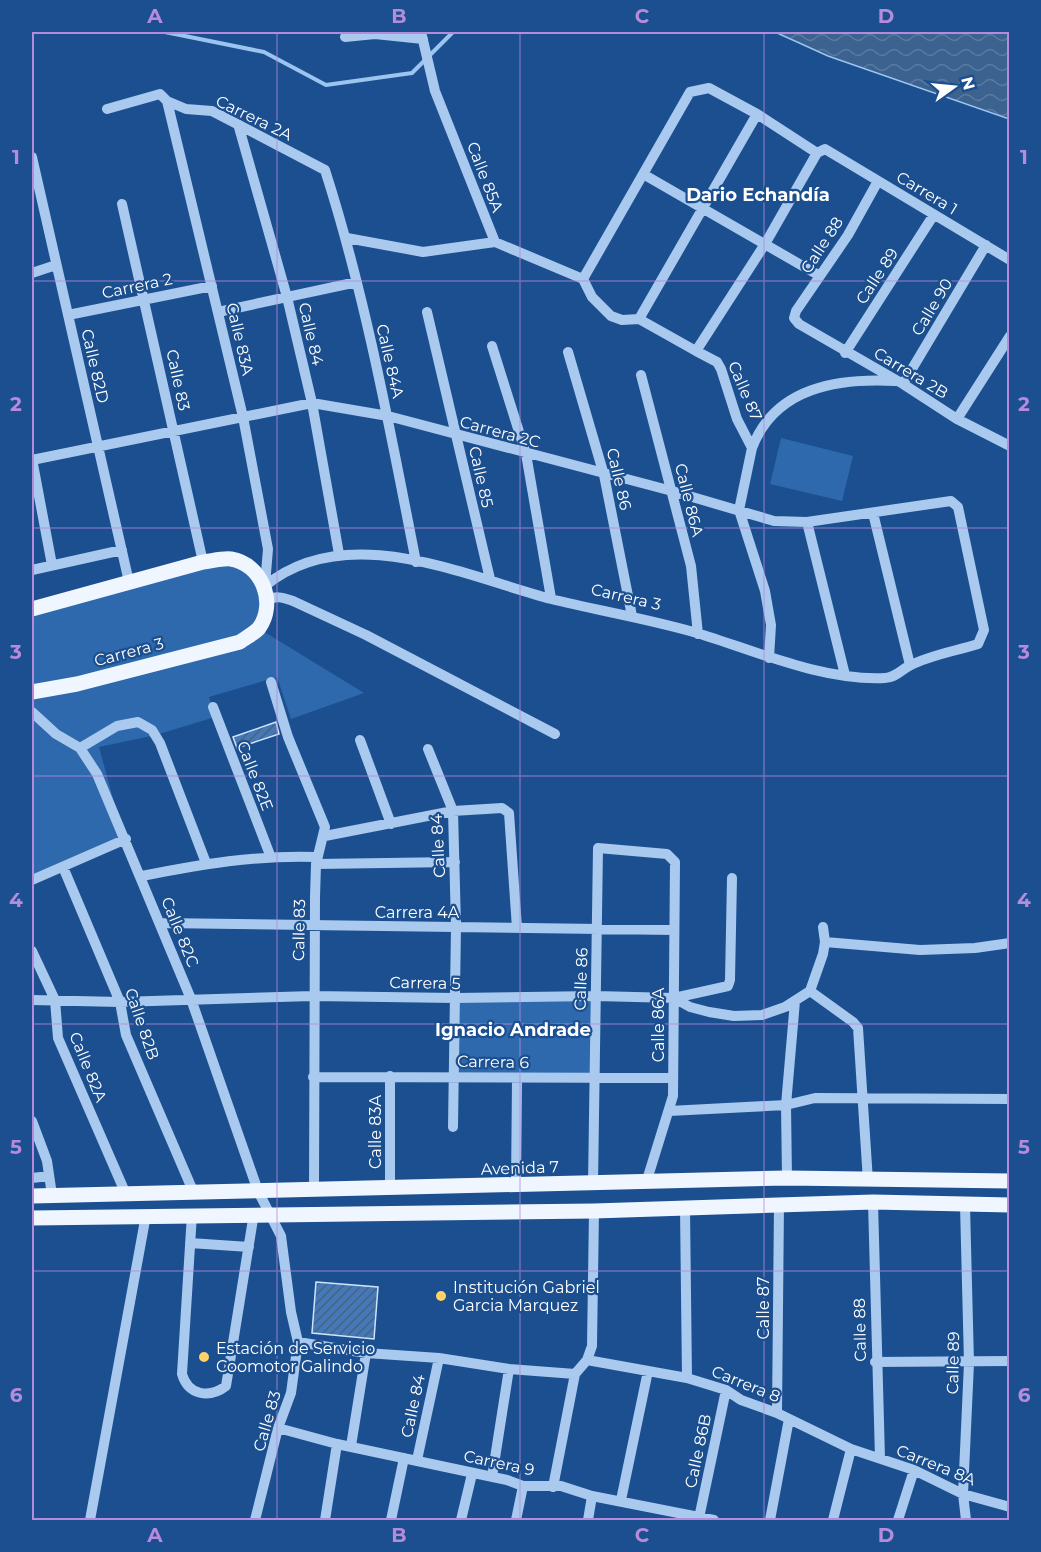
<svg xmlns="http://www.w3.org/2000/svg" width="1041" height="1552" font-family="Montserrat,sans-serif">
<defs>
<pattern id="water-waves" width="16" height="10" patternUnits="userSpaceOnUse" patternTransform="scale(1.5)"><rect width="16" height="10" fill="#3c6290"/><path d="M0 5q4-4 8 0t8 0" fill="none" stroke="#597aa1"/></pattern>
<pattern id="building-hatch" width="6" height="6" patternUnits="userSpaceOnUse" patternTransform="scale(1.5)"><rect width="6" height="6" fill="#4478b7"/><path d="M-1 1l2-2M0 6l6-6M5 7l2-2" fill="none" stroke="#486282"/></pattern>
</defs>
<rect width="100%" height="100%" fill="#1b4f8f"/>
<path fill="#2e69ad" d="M781 438 853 456 842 501 770 484Z
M229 561 264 586 258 628 364 693 291 719 277 677 209 697 215 717 156 735 99 747 124 839 32 879V611Z
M594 997 592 1076 456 1075V1001Z"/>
<path fill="url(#water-waves)" stroke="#9cc4f0" stroke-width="1.5" d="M775 32H1009V119L828 56Z"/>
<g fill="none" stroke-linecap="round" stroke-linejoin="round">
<path stroke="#9cc4f0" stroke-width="4" d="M165 32 264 52 326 85 412 73 453 32"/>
</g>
<path fill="url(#building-hatch)" stroke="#cfe3fa" stroke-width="1.5" d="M276 722 279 734 237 748 233 737Z
M316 1282 378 1287 374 1339 312 1333Z"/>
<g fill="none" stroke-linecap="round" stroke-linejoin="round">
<path stroke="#a9c9ee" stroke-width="10" d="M421 32 435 91 495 242 583 279
M345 37 375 34 423 39
M167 101 243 417 268 549 265 585
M107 109 160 94 167 101 186 109 212 111 325 170C366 298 390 430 416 562
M238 124 287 297 312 403 339 554
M32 157 129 582
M643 174 820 276
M878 181 848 235 796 311 794 318 799 324 903 384 957 419 1010 446
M122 204 203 562
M347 238 423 252 495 242
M32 273 56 265
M583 279 690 92 709 88 757 114 817 153
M583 279 592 297 611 316 622 320 639 319 696 351
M218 312 357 282
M427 312 490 579
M68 315 212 286
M639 319 757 114
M492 346 526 454 551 598
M568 352 604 475 632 616
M845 353 933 216
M641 375 691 566 698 634
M903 384 986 245
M957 419 1010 336
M752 448C775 387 838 378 895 381
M32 459 52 565
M32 460 312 403 388 416 672 491 774 521 807 522 951 501 958 507 984 630 978 644C956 651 930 655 909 666 901 670 895 678 885 678 822 681 756 651 697 633 649 619 600 611 551 599 465 576 346 519 265 586
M873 513 910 665
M807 522 845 675
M32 570 122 550
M265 602C275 595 282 597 293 601L366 635 555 734
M769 658 771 625 765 591 739 510 752 448 737 419 721 369 717 362 696 351 765 244 817 153 825 149 1010 260
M271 682 288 737 325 827 316 864 315 897 314 1190
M213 707 270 855
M32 712 56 734 80 748 97 774 191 999 258 1191 281 1236 291 1312 298 1342 291 1393 278 1428 255 1520
M360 740 391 824
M80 748 117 726 138 722 152 730 160 743 206 863
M428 749 453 811 456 926 453 1127
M325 836 453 811 502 808 509 813 517 928
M316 864 455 862
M63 867 120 1002 126 1035 193 1191
M142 876C202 864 255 855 317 857
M32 880 126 839
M160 923 674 930
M825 942 920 950 975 948 1010 943
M32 951 55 1000 58 1038 125 1192
M810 991 853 1022 858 1028 868 1181
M674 998 728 986 730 980 732 878
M32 1000 120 1002 313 996 455 998 596 996 674 998 690 1007 709 1012 734 1016 762 1015 785 1007 810 991 823 954 825 942 823 927
M390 1076V1189
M313 1077 673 1078
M669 1111 786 1105 815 1098 1010 1099
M32 1121 47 1161 52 1195
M32 1178 49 1176
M787 1178 786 1105 795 1001
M593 1184 598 848 667 854 675 862 673 1096 646 1183
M516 1186 517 1078
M873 1202 880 1458
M965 1205 969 1363 963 1494 966 1520
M685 1208 687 1378
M192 1214 182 1374C188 1395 209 1399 226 1386L254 1213
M190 1243 249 1247
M298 1342 366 1353 439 1358 509 1369 575 1374
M587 1360 687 1378 726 1390 741 1400 777 1413 851 1449 914 1470 963 1494 1010 1507
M875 1362 1010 1361
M777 1413 779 1204
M278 1428 337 1444 507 1480 523 1486H561L592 1496 714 1520
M351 1446 366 1353
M417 1460 439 1358
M492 1477 509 1369
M553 1487 575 1374 587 1360 592 1346 594 1211
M621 1500 648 1371
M699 1518 726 1390
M90 1520 146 1215
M325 1520 337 1444
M391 1520 404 1458
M461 1520 472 1474
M516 1520 523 1486
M588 1520 592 1496
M770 1520 789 1419
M833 1520 851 1449
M898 1520 914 1470"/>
<path stroke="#f0f6ff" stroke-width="15" d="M32 609 203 562C212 561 222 558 231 559 262 564 277 603 259 628 255 633 245 638 240 642L77 684 32 692
M32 1196 787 1178 1010 1181
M32 1218 594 1211 873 1202 1010 1205"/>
</g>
<path fill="none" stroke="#b68bdc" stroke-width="1.5" stroke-opacity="0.55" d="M277 32V1520M520 32V1520M764 32V1520M32 281H1010M32 528H1010M32 776H1010M32 1024H1010M32 1271H1010"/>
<g fill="#ffd166" stroke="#1b4f8f" stroke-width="2">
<circle cx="441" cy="1296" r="6"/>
<circle cx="204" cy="1357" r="6"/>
</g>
<g text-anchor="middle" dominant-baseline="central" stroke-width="4.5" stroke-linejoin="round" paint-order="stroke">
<g font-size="16" fill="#fff" stroke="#1b4f8f">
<text transform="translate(254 118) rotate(26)">Carrera 2A</text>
<text transform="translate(485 177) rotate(69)">Calle 85A</text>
<text transform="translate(927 193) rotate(31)">Carrera 1</text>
<text transform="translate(822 245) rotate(-57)">Calle 88</text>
<text transform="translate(877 276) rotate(-57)">Calle 89</text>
<text transform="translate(137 286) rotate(-12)">Carrera 2</text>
<text transform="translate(932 307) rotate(-59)">Calle 90</text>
<text transform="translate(311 334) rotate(77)">Calle 84</text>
<text transform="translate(240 339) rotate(77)">Calle 83A</text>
<text transform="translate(390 361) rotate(77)">Calle 84A</text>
<text transform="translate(95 366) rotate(77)">Calle 82D</text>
<text transform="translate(911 373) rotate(31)">Carrera 2B</text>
<text transform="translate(178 380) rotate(78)">Calle 83</text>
<text transform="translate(745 391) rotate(67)">Calle 87</text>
<text transform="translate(500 432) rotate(15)">Carrera 2C</text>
<text transform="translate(481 477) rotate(77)">Calle 85</text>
<text transform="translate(619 479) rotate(77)">Calle 86</text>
<text transform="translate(689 500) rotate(76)">Calle 86A</text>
<text transform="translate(626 597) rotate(13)">Carrera 3</text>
<text transform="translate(129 652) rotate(-15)">Carrera 3</text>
<text transform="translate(255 776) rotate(69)">Calle 82E</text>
<text transform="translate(438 846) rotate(-93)">Calle 84</text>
<text x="417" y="912">Carrera 4A</text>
<text transform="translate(299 930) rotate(-89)">Calle 83</text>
<text transform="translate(180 932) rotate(68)">Calle 82C</text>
<text transform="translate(581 979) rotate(-88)">Calle 86</text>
<text transform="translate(425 983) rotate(1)">Carrera 5</text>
<text transform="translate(142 1024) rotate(71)">Calle 82B</text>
<text transform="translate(658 1025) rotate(-90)">Calle 86A</text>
<text transform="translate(493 1062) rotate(1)">Carrera 6</text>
<text transform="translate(88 1067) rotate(68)">Calle 82A</text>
<text transform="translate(375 1132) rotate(-90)">Calle 83A</text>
<text transform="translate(520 1168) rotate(-2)">Avenida 7</text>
<text transform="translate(763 1308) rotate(-90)">Calle 87</text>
<text transform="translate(860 1330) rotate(-91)">Calle 88</text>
<text transform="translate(953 1363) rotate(-89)">Calle 89</text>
<text transform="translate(746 1384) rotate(22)">Carrera 8</text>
<text transform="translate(413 1406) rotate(-78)">Calle 84</text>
<text transform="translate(267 1421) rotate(-74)">Calle 83</text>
<text transform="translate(698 1451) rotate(-78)">Calle 86B</text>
<text transform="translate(499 1463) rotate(12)">Carrera 9</text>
<text transform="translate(936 1465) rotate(22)">Carrera 8A</text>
</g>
<g font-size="16" fill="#fff" stroke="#1b4f8f" text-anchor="start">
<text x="453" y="1287">Institución Gabriel<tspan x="453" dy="18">Garcia Marquez</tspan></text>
<text x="216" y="1348">Estación de Servicio<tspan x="216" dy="18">Coomotor Galindo</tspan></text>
</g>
<g font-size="18" font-weight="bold" fill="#fff" stroke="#1b4f8f">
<text x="758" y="195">Dario Echandía</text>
<text x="513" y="1030">Ignacio Andrade</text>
</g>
</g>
<rect width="1041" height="1552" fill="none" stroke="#1b4f8f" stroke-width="66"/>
<g transform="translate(954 87) rotate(75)" stroke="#1b4f8f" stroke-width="4.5" paint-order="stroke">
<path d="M0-4.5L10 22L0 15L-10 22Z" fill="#ffffff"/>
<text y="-9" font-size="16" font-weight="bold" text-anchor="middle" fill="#ffffff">N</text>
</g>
<rect x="33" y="33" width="975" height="1486" fill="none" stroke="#b68bdc" stroke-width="2"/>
<g font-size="20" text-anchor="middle" font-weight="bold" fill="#b68bdc">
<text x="155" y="23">A</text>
<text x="399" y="23">B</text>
<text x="642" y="23">C</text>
<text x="886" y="23">D</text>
<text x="16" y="164">1</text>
<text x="1024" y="164">1</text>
<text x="16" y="411">2</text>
<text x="1024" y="411">2</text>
<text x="16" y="659">3</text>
<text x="1024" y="659">3</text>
<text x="16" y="907">4</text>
<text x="1024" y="907">4</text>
<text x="16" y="1154">5</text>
<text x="1024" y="1154">5</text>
<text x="16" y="1402">6</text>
<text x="1024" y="1402">6</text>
<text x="155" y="1542">A</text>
<text x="399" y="1542">B</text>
<text x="642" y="1542">C</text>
<text x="886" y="1542">D</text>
</g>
</svg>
